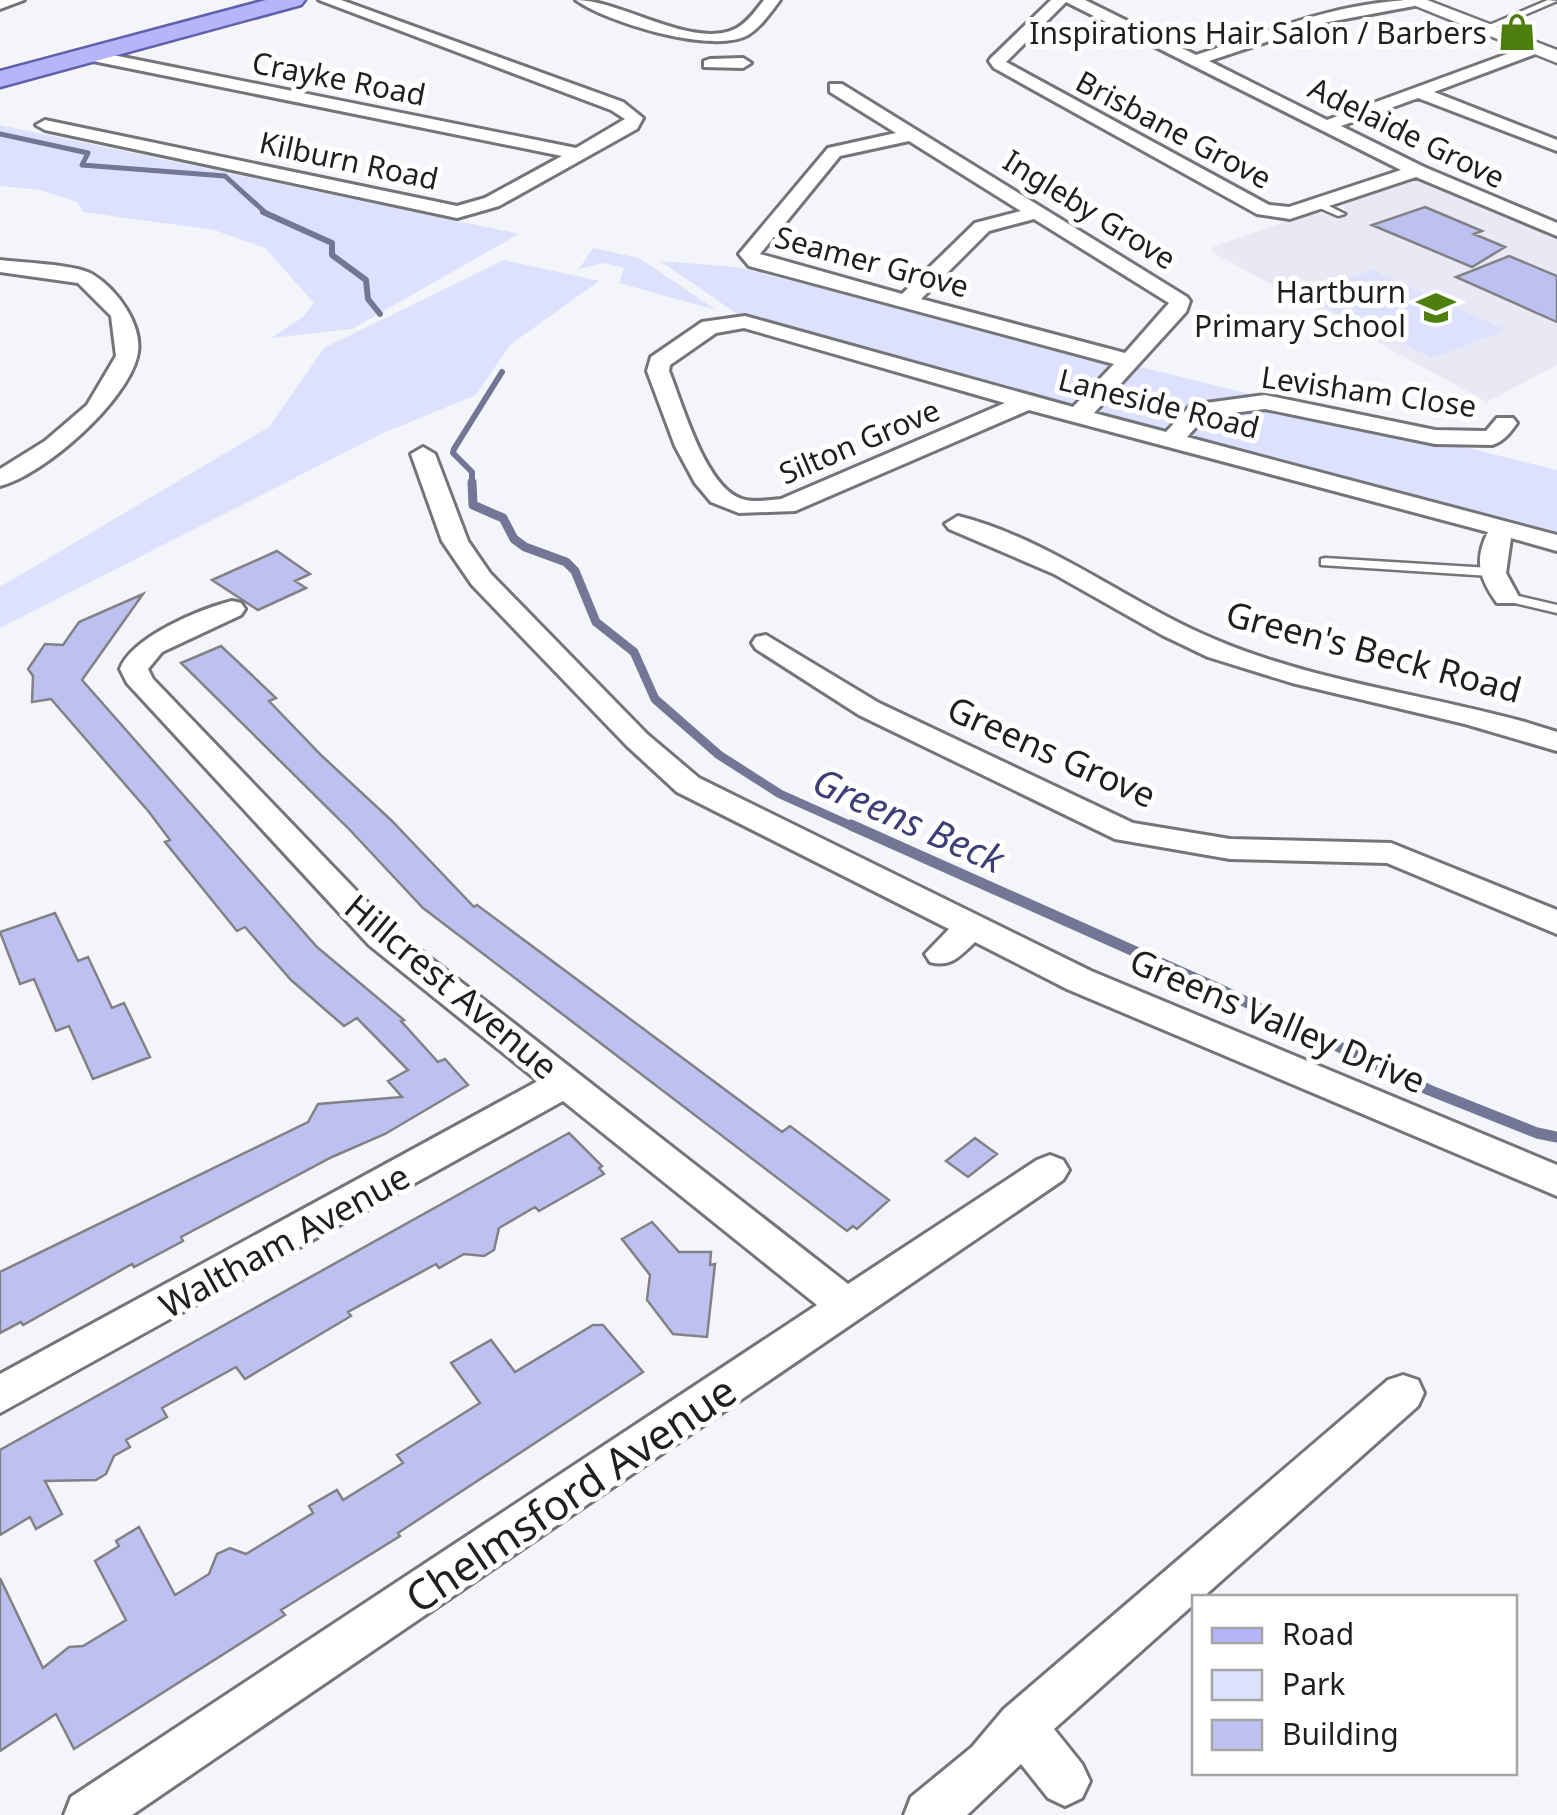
<svg xmlns="http://www.w3.org/2000/svg" width="1557" height="1815" font-family="'Noto Sans',sans-serif">
<rect width="100%" height="100%" fill="#f4f5fa"/>
<path fill="#e8e9f5" d="M1415 176 1557 237V365L1487 402 1212 252 1213 247 1310 213 1345 214 1343 202Z"/>
<path fill="#dee1fe" d="M0 125 519 234 352 329 271 338 303 317 314 303 265 248 214 230 83 212 77 202 40 190 0 186Z
M593 248 639 258 716 310 619 283 624 268 603 263 579 269Z
M504 260 599 281 510 345 476 395 383 433 0 628V587L269 427 324 348Z
M660 261 736 267 1557 470V543L743 318Z
M1372 270 1506 330 1433 358 1299 295Z"/>
<g fill="none" stroke-linecap="round" stroke-linejoin="round">
<path stroke="#747696" stroke-width="5" d="M0 134 88 153 82 165 225 176 267 214"/>
<path stroke="#747696" stroke-width="6" d="M263 212 332 243V255L366 280 368 299 380 314
M472 485V472L453 453 454 449 502 372"/>
<path stroke="#747696" stroke-width="9" d="M472 482 473 505 503 518 514 539 525 547 566 562 575 571 596 622 634 652 655 699 719 755 780 794 856 828"/>
<path stroke="#747696" stroke-width="11" d="M851 825 1219 989 1429 1090 1537 1133 1557 1137"/>
</g>
<path fill="#bec1ef" stroke="#818186" stroke-width="2.5" d="M1425 207 1482 231 1474 234 1505 247 1472 267 1372 225Z
M1509 256 1557 276V322L1456 277Z
M277 551 310 574 295 581 306 588 258 610 212 580Z
M143 594 82 680 317 947 404 1020 401 1021 438 1062 445 1059 468 1085 385 1134 332 1157 181 1237 183 1241 134 1267 132 1264 23 1325 21 1322 0 1333V1272L308 1122 318 1104 402 1097 388 1081 408 1070 357 1018 344 1026 291 980 245 927 237 931 165 842 170 840 149 812 51 699 32 702 33 676 28 669 45 644 63 645 79 622Z
M221 646 276 698 269 701 322 756 391 820 474 907 477 905 782 1132 790 1126 889 1200 857 1229 853 1226 847 1231 423 908 348 828 181 663Z
M55 913 78 961 88 957 112 1008 124 1003 150 1057 93 1079 69 1026 56 1031 34 979 20 984 0 932Z
M569 1133 602 1166 599 1168 604 1174 539 1211 535 1207 499 1228 494 1250 484 1256 464 1254 439 1268 436 1264 348 1312 351 1316 245 1379 236 1367 162 1408 167 1417 126 1440 130 1447 114 1456 106 1474 96 1480 45 1481 62 1514 36 1529 30 1517 0 1535V1450Z
M975 1138 997 1154 968 1177 946 1161Z
M652 1222 679 1252H711L710 1265 715 1264 707 1337 673 1334 647 1300 650 1275 622 1239Z
M593 1325H603L643 1372 398 1533 400 1536 281 1610 285 1615 74 1749 56 1714 0 1751V1578L43 1668 69 1647 83 1646 126 1620 95 1561 119 1546 116 1541 139 1527 175 1595 209 1574 217 1554 230 1548 246 1554 313 1513 309 1506 337 1490 343 1500 403 1463 397 1455 480 1403 451 1363 491 1340 515 1372Z"/>
<g fill="none" stroke-linecap="round" stroke-linejoin="round">
<g stroke="#747579" stroke-width="5">
<path id="service" d="M1548 0 1557 1 1487 31 1480 29Z
M1315 202H1321L1345 214 1338 216 1315 206Z
M1325 558 1490 568 1496 572 1490 576 1321 565V559Z
M1506 593 1557 605V613L1502 600 1500 597Z"/>
</g>
<g stroke="#747579" stroke-width="6">
<path id="minor" d="M0 0H24L0 9Z
M319 0H341L623 102 643 118 637 129 499 206 457 218 45 130 36 125 45 120 457 206 485 198 562 156 88 60 80 55 88 50 576 148 625 119 611 110Z
M576 0C622 0 695 51 737 28 748 22 756 10 764 0H780C771 12 761 27 748 35 714 55 606 22 576 0Z
M1051 0H1085L1196 55C1269 31 1343 0 1421 0L1414 6 1323 23 1209 61 1327 120 1529 46H1541V52L1434 92 1557 140V151L1418 98 1341 126 1424 167 1557 223V236L1416 177 1290 219 1257 214 994 68 989 61 991 58ZM1066 2 1068 3 1401 170 1289 207 1269 205 1006 62Z
M710 59 743 58 751 63 743 68 704 67V61Z
M830 84H842L1187 297 1190 301 1186 312 1094 413 1166 432 1191 405 1265 395 1435 430 1486 431 1497 418H1513L1517 423C1510 433 1503 442 1492 445L1435 444 1265 409 1206 416 1187 437 1557 535V551L1511 538 1506 573 1519 597 1515 603H1497C1479 578 1474 560 1488 532L1029 410 795 511 739 513 711 502 695 483 675 446 647 371 651 357 702 322 745 316 1073 407 1114 364 749 266 739 254 828 148 896 133 830 92ZM909 141 1021 211 975 223 902 294 760 254 840 156ZM1034 219 1169 303 1125 353 921 299 989 231ZM744 328 1005 403 781 499C769 500 754 503 742 499 705 487 683 405 669 371L670 365 716 333Z
M0 260C22 263 74 264 92 274 117 289 145 327 137 357 126 402 44 475 0 486V469L45 441 87 405 116 356 111 316 78 283 0 272Z
M423 447 435 454 468 541 490 573 647 734 699 778 1091 971 1557 1165V1196L1067 989 975 942C960 956 951 968 930 962L925 954 949 929 677 792 627 746 472 585 442 541 411 454Z
M958 516C1052 540 1126 602 1214 639 1312 681 1423 694 1525 722L1557 732V751L1465 724 1292 683 1208 657 1162 635 1054 574 949 529 945 524Z
M232 601 241 603 245 609 241 615 162 652 148 669 153 679 393 929 848 1284 1037 1160 1050 1155 1063 1160 1069 1170 1063 1180 132 1815H64L71 1797 817 1305 563 1101 0 1413V1374L538 1081 369 945 127 683 120 669C132 637 200 609 232 601Z
M766 635 879 703 1133 823 1230 839 1391 843 1557 910V934L1387 863 1230 859 1115 839 859 715 756 649 752 643 756 637Z
M1403 1375 1418 1380 1424 1393 1418 1406 1202 1598H1194V1604L1054 1729 1082 1764 1090 1781 1082 1798 1065 1806 1048 1798 1021 1764 967 1815H904L911 1797 972 1747 1004 1709 1388 1380Z"/>
</g>
<g stroke="#747579" stroke-width="5">
<path id="tertiary" d="M1401 0H1427L1557 50V63Z"/>
</g>
<g stroke="#6260ad" stroke-width="5">
<path id="primary" d="M266 0H305L301 5 0 87V71Z"/>
</g>
<use href="#service" fill="#fff" fill-rule="evenodd"/>
<use href="#minor" fill="#fff" fill-rule="evenodd"/>
<use href="#tertiary" fill="#fff" fill-rule="evenodd"/>
<use href="#primary" fill="#b6b5fb" fill-rule="evenodd"/>
</g>
<defs>
<g id="shop-bare" transform="scale(3)"><path d="M-5-2.5h2.3a2.7 3.5 0 0 1 5.4 0H5L5.5 6h-11ZM-1.5-2.5h3a1.5 2.3 0 0 0-3 0Z" fill="#4e7f0e" stroke="#fff" stroke-width="2.5" paint-order="stroke"/></g>
<g id="school-bare" transform="scale(3)"><path d="M0-5L7-2L0 1L-7-2ZM-4 1L0 2.5L4 1V4Q0 6-4 4Z" fill="#4e7f0e" stroke="#fff" stroke-width="2.5" paint-order="stroke"/></g>
</defs>
<g fill-rule="evenodd">
<use href="#shop-bare" x="1517" y="32"/>
<use href="#school-bare" x="1436" y="308"/>
</g>
<g text-anchor="middle" dominant-baseline="central" stroke-width="10" stroke-linejoin="round" paint-order="stroke">
<g font-size="30" fill="#1f1f21" stroke="#fff" text-anchor="end">
<text x="1487" y="32">Inspirations Hair Salon / Barbers</text>
<text x="1406" y="291">Hartburn<tspan x="1406" dy="34">Primary School</tspan></text>
</g>
<g font-size="30" fill="#1f1f21" stroke="#fff">
<text transform="translate(339 78) rotate(11)">Crayke Road</text>
<text transform="translate(1174 129) rotate(28)">Brisbane Grove</text>
<text transform="translate(1407 132) rotate(26)">Adelaide Grove</text>
<text transform="translate(349 160) rotate(12)">Kilburn Road</text>
<text transform="translate(1090 209) rotate(32)">Ingleby Grove</text>
<text transform="translate(872 261) rotate(15)">Seamer Grove</text>
<text transform="translate(1369 391) rotate(8)">Levisham Close</text>
<text transform="translate(1159 403) rotate(14)">Laneside Road</text>
<text transform="translate(859 441) rotate(-23)">Silton Grove</text>
</g>
<g font-size="35" fill="#1f1f21" stroke="#fff">
<text transform="translate(1374 651) rotate(15)">Green's Beck Road</text>
<text transform="translate(1052 751) rotate(24)">Greens Grove</text>
<text transform="translate(452 986) rotate(40)">Hillcrest Avenue</text>
<text transform="translate(1278 1020) rotate(23)">Greens Valley Drive</text>
<text transform="translate(284 1240) rotate(-29)">Waltham Avenue</text>
</g>
<g font-size="38" font-style="italic" fill="#3f3e77" stroke="#fff">
<text transform="translate(909 819) rotate(24)">Greens Beck</text>
</g>
<g font-size="42" fill="#1f1f21" stroke="#fff">
<text transform="translate(570 1493) rotate(-34)">Chelmsford Avenue</text>
</g>
</g>
<rect x="1192" y="1595" width="325" height="180" fill="#ffffff" stroke="#a5a5a6" stroke-width="2.5"/>
<rect x="1212" y="1628" width="50" height="15" fill="#b6b5fb" stroke="#a5a5a6" stroke-width="2.5"/>
<text x="1282" y="1645" font-size="30" fill="#1f1f21">Road</text>
<rect x="1212" y="1670" width="50" height="30" fill="#dee1fe" stroke="#a5a5a6" stroke-width="2.5"/>
<text x="1282" y="1695" font-size="30" fill="#1f1f21">Park</text>
<rect x="1212" y="1720" width="50" height="30" fill="#bec1ef" stroke="#a5a5a6" stroke-width="2.5"/>
<text x="1282" y="1745" font-size="30" fill="#1f1f21">Building</text>
</svg>
